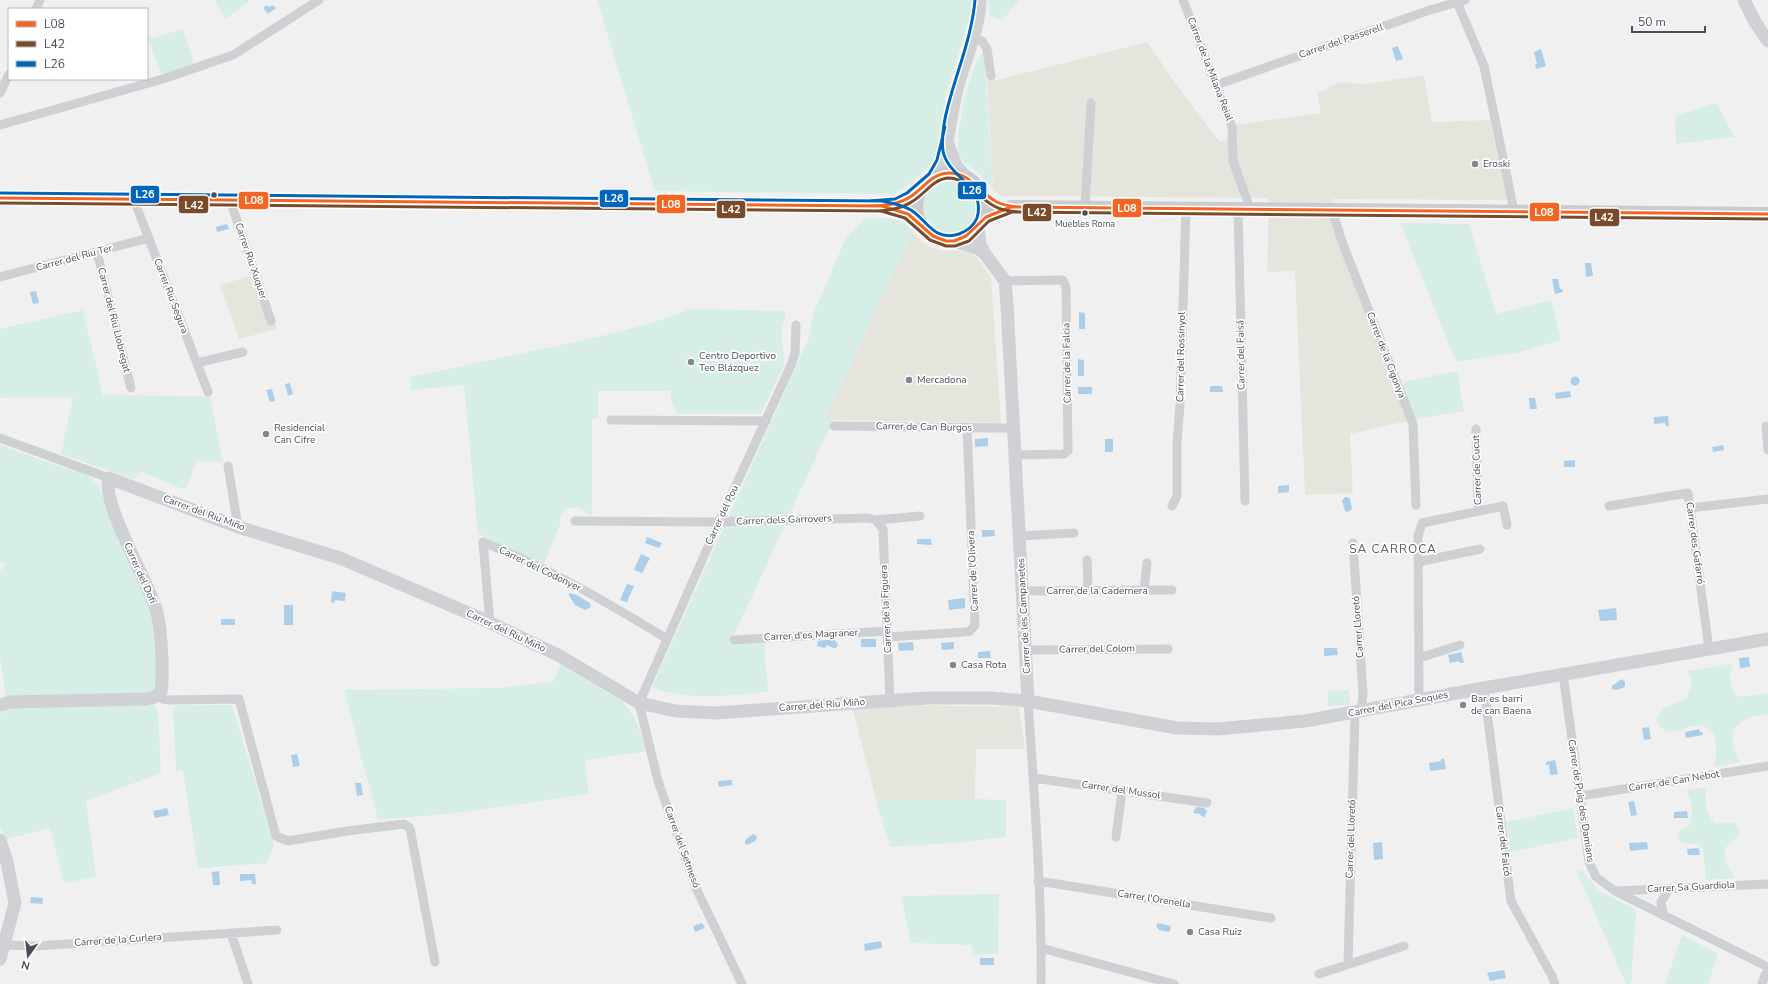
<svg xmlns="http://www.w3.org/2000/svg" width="1768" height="984" font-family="'Nunito Sans',sans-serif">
<rect width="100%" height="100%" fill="#f0f0f0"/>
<path fill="#e5e5de" d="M1147 42 1183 94 1220 142 1227 139 1234 125 1321 113 1317 93 1340 82 1366 84 1424 75 1432 122 1490 120 1507 200 1332 199 1334 228 1407 421 1350 434 1353 493 1305 495 1295 271 1267 272 1269 198 1000 196 993 189 987 80 993 81Z
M913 232 921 241 932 248 946 251H965L975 256 991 277 1001 423 824 420Z
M260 273 277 329 239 339 220 285Z
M906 705 1019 707 1025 749H976L975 799 876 800 853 710Z"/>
<path fill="#d6eee5" d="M215 0H251L225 19Z
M597 0H972V11L946 94 937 150 933 163 905 188 892 194 655 191Z
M988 0H1020L1002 20 990 16Z
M183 29 195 68 163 79 148 39Z
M984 52 993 189 978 172 964 163 958 153V135L965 96 977 60Z
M1716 103 1735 137 1676 144 1675 116Z
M922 207a28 28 0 1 1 56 0a28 28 0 1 1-56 0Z
M866 218C886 219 900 214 913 232L824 420H833L730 644 764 643 768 692C733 695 685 702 652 687L808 340 814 312 846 238Z
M1400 223 1469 224 1496 314 1551 300 1561 340 1516 353 1456 362Z
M691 309 785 311C786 319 783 323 782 330 780 341 786 353 784 365L761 414H677L671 401V391H598V418L592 419V515L589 516C580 501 559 506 560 524L544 564 478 534 464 385 411 390 410 377 598 337 645 325Z
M83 310 103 395 210 396 223 462 197 461 185 490 142 472 133 479 61 454 73 397 0 398V329Z
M1457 371 1464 411 1415 419 1402 386 1408 381Z
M0 445 58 466 87 474 99 486 111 521 152 612 157 682C156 689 153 692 147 694L6 697 0 656V571L6 564 0 562Z
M561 663 623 702 634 717 648 751 585 760 589 794 457 813 378 820 344 690 496 688 553 682Z
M1733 663C1729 676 1727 689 1740 697L1768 693V714C1734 718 1726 729 1739 762L1714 767C1717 750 1721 723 1694 726 1686 727 1678 732 1670 732 1663 731 1659 726 1656 720L1662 709 1687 698 1692 684 1688 671Z
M1349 690 1350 705 1328 706V691Z
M154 705 158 713 161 773 86 801 96 877 64 883 50 828 7 839 0 827V714L5 710 13 708Z
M179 705H232L274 845 267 863 198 868 183 770 176 771 173 710Z
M1707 787C1704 800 1706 814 1715 823L1734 822 1739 829 1738 837C1718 848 1723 861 1735 878L1706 880 1703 849 1698 844C1689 844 1682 845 1677 837L1682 829 1689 825C1693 813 1693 802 1687 790Z
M975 799 1006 800V837L966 842 890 847 876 800Z
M1573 808 1578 838 1511 852 1506 822Z
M1582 870 1598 890 1636 910 1631 984H1626L1577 872Z
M999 894 998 953 973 955 972 945 911 943 901 896Z
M1682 935 1718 954 1708 984H1665Z"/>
<path fill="#adcee9" d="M267 5 269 7 273 5 276 8 268 14 263 8Z
M1398 46 1403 59 1396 61 1392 48Z
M1541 49 1546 66 1536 69 1535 65 1537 64 1534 52Z
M227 224 229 229 217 232 216 227Z
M1585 263H1591L1593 276 1586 277Z
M1558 279 1560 289H1562L1563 292 1555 294 1552 279Z
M36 291 39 303 33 304 30 292Z
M1079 312 1085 313V329H1079Z
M1078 359 1084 360V376H1078Z
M1570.5 381a4.5 4.5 0 1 1 9 0a4.5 4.5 0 1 1-9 0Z
M290 383 293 394 288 396 285 384Z
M1210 386H1222L1223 392H1210Z
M1078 387H1092V394H1078Z
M272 389 275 401 270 402 266 390Z
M1570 391 1571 397 1556 399 1555 393Z
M1529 398H1535L1537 409H1530Z
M1668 416 1669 426H1666L1665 423 1654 424V417Z
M988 438V446L975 447V439Z
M1105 439H1113V452H1105Z
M1723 445 1724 450 1713 452 1712 447Z
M1575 460V467H1564V461Z
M1289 485V492L1278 493V486Z
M1345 497H1347L1350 499 1352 509 1348 512 1345 511 1342 501Z
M982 530H994L995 536 982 537Z
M647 537 662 543 659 548 645 543Z
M917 539H931L932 545 917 544Z
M641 554 650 558 642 573 634 570Z
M627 584 634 586 627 602 620 600Z
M332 591 346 593 345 601 335 600 334 603 331 602Z
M569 593 577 595 590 603 591 607 585 610 575 605 569 596Z
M965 598V608L949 610 948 600Z
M284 605H293V625H284Z
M1616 608 1617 620 1600 621 1598 610Z
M221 619H235V625H221Z
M834 639 838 645 836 648H833L827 645 825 648 817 646 818 641Z
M861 639H876V647H861Z
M913 642 914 650 899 651 898 643Z
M954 642V649L942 650 941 643Z
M1324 648H1337L1338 655 1324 656Z
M990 651 991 658H978V652Z
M1461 652 1464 663H1460L1459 661 1450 663 1448 655Z
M1749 657 1750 667 1740 668 1739 658Z
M1622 679 1625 682V687L1617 690 1612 689V686Z
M1649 727 1651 739 1644 740 1642 728Z
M1699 729 1700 732H1702L1703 735 1686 738 1685 732Z
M297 754 300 766 293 767 291 755Z
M1441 759H1444L1446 769 1430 771 1429 763 1441 761Z
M1555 760 1558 774 1550 775 1549 765H1546V762Z
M732 780V785L719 787 718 781Z
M355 783H361L363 795 357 796Z
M1634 801 1637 815 1631 816 1628 802Z
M1196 807 1204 808 1207 811 1204 818 1200 814 1193 813Z
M167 808 169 815 155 818 153 811Z
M1687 811 1688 818H1674V812Z
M753 834 756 835 757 838 755 841 747 845 745 843V840Z
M1382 842 1383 859 1374 860 1373 843Z
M1647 842 1648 849 1630 851 1629 843Z
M1699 848 1700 855H1688L1687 849Z
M219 871 220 885H213L212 872Z
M240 874H255L256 884H252L251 880 240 881Z
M31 897 43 898 42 904 30 903Z
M702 923 705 928 695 932 693 926Z
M1158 923 1171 926 1170 931 1168 932 1159 930 1156 926Z
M881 941 882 948 865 951 864 944Z
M980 958H994V965H980Z
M1504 970 1506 978 1490 981 1487 973Z"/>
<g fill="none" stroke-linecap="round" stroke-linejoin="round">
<path stroke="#ced0d3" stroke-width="9" d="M1183 0 1232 127 1233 161 1250 208
M1457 2 1484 66 1514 211
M36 9 40 0
M974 38 982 41 987 49 991 76
M1216 85 1430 10 1465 0
M0 93 9 74
M0 125 163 79 233 55 319 0
M134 200 208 392
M230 200 271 321
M1085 208 1091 103
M1238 208 1245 501
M1332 209 1341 239 1413 424 1416 505
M97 252 131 388
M0 277 149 238
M1005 281 1063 280 1066 287 1068 451 1064 454 1016 455
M197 363 243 352
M611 420 766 421
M834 426 1015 428
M1766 426 1768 450
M1476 429 1478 511
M0 438 109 478
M228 466 238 527
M1172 506 1177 496V443L1180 405 1186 208
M1609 506 1688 493 1709 649
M1690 508 1768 499
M876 520 883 529 890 701
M575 521 719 522 868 518 876 520 920 516
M1020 536 1074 533
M1353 543 1363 693 1361 711
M1087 560 1088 591
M1418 562 1480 549
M1144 590 1147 563
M1022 591 1172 590
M490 623 483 542C548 568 607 602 667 639
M888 637 965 632 970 631 975 625 967 427
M734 640 888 631
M1025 650 1168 649
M1419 658 1460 645
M1563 674 1589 862 1596 877 1615 891 1768 967
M1484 688 1511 901 1552 976 1555 984
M159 694 163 699 169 700 239 699 276 836 288 841 347 831 404 824 410 828 435 962
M1419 700 1418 536 1422 523 1503 506 1507 525
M1028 701C1034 795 1042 890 1041 984
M1034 778 1207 803
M1580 796 1768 766
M1116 837 1122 791
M1038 881 1271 918
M1616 891 1768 884
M1664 916 1661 902 1669 889
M231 933 248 984
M4 945 36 946 277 930
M1041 948 1174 984
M1348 964 1355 713
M1319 974 1404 946
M742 984 696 888 658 781 639 703 719 522 792 363 795 353 796 325
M1762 984 1765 975 1768 972"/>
<path stroke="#cfd1d4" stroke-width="13" d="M1744 0 1755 22 1768 41
M948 144 956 166 965 176
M933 177 940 166 944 157C949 134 952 109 958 85 966 57 979 30 980 0
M978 226 980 245 985 254 1005 281 1007 305 1028 701
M954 241 977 248 985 254
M0 705 10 702 147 699 155 697 161 691C164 675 161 624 156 609 148 581 101 503 109 478L238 527 340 558 480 618 560 656 639 703 676 711 716 713 927 698H991L1028 701 1177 728 1218 729 1305 721 1484 688 1768 639
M0 840 7 862 15 903 0 959"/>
<path stroke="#c9cbcf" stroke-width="14" d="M916 207a34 34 0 1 1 68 0a34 34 0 1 1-68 0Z
M0 198 882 206 903 201 919 190
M981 220 991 214 1011 207 1768 214"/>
<g stroke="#fff" stroke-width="6">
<path id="bus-1" d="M0 198 882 206 908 214 933 236 946 241H954L966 236 986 217 1011 207 1768 214
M869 206C883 206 898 205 910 197 923 189 931 174 948 173 970 172 980 193 997 202 1007 207 1019 207 1030 207"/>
</g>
<g stroke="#fff" stroke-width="6">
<path id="bus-2" d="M0 203 881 211 905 218 930 240 946 246H955L969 241 989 221 1012 212 1768 219
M869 211C884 211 900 210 913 201 925 194 933 179 948 178 968 178 978 198 994 206 1005 212 1018 212 1030 212"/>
</g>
<g stroke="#fff" stroke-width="6">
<path id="bus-3" d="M0 193 882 201C892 203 902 205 911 210 928 221 934 242 959 234 967 231 974 225 977 218 987 186 948 178 943 151 941 136 944 121 948 106 957 71 972 36 975 0
M869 201 895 199 907 193 929 174 937 160 945 127"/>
</g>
<use href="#bus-1" stroke="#f26522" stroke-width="3"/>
<use href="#bus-2" stroke="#7a4b2a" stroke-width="3"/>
<use href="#bus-3" stroke="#0065bd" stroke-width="3"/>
</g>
<g fill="#83878f" stroke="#fff" stroke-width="1.5">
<circle cx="1475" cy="164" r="4"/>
<circle cx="691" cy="362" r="4"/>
<circle cx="909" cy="380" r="4"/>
<circle cx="266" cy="434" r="4"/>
<circle cx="953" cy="665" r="4"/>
<circle cx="1463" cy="705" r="4"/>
<circle cx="1190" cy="932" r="4"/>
</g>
<g fill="#484e5b" stroke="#fff" stroke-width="1.5">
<circle cx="214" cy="195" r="3.5"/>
<circle cx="1085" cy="213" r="3.5"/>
</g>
<g text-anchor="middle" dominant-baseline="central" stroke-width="3.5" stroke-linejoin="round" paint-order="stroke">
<g font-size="9" fill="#484e5b" stroke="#fff">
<text x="1085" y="224">Muebles Roma</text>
</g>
<g font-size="10" fill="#484e5b" stroke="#fff">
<text transform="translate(1341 41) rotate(-19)">Carrer del Passerell</text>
<text transform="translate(1210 69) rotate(69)">Carrer de la Milana Reial</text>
<text transform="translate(74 258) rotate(-15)">Carrer del Riu Ter</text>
<text transform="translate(251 261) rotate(71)">Carrer Riu Xuquer</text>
<text transform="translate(171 296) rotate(69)">Carrer Riu Segura</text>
<text transform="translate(114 320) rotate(76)">Carrer del Riu Llobregat</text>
<text transform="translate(1241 355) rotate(-91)">Carrer del Faisá</text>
<text transform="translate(1386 355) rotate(69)">Carrer de la Cigonya</text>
<text transform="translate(1181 357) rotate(-89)">Carrer del Rossinyol</text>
<text transform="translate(1067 363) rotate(-91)">Carrer de la Falcia</text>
<text transform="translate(924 427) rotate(1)">Carrer de Can Burgos</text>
<text transform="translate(1477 470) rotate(-92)">Carrer de Cucut</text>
<text transform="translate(204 513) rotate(20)">Carrer del Riu Miño</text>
<text transform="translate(722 515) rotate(-65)">Carrer del Pou</text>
<text transform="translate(784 520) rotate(-2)">Carrer dels Garrovers</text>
<text transform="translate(1695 543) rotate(82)">Carrer des Gafarró</text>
<text transform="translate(540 569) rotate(26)">Carrer del Codonyer</text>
<text transform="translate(973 571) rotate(-93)">Carrer de l'Olivera</text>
<text transform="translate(140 573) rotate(66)">Carrer del Dofí</text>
<text x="1097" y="591">Carrer de la Cadernera</text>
<text transform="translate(886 609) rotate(-93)">Carrer de la Figuera</text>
<text transform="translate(1024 616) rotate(-93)">Carrer de les Campanetes</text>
<text transform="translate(1358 627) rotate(-94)">Carrer Lloretó</text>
<text transform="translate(506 631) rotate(25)">Carrer del Riu Miño</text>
<text transform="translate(811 635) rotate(-3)">Carrer d'es Magraner</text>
<text transform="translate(1097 649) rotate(-1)">Carrer del Colom</text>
<text transform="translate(1398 704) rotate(-11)">Carrer del Pica Soques</text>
<text transform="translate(822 705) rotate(-4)">Carrer del Riu Miño</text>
<text transform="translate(1674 781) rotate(-9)">Carrer de Can Nebot</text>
<text transform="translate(1121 790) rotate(8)">Carrer del Mussol</text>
<text transform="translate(1581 801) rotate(81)">Carrer de Puig des Damians</text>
<text transform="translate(1351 839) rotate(-88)">Carrer del Lloretó</text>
<text transform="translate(1503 841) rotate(83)">Carrer del Falcó</text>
<text transform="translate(682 847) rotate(70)">Carrer del Setmesó</text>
<text transform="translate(1691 887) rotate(-3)">Carrer Sa Guardiola</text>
<text transform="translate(1154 899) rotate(9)">Carrer l'Orenella</text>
<text transform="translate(118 940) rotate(-4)">Carrer de la Curlera</text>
</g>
<g font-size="10" fill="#484e5b" stroke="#fff" text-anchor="start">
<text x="1483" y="164">Eroski</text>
<text x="699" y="356">Centro Deportivo<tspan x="699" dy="12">Teo Blázquez</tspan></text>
<text x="917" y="380">Mercadona</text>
<text x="274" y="428">Residencial<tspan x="274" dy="12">Can Cifre</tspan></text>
<text x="961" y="665">Casa Rota</text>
<text x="1471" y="699">Bar es barri<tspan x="1471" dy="12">de can Baena</tspan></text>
<text x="1198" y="932">Casa Ruiz</text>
</g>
<g font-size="12" letter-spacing="1" fill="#5c5e63" stroke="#fff">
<text x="1393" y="549">SA CARROCA</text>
</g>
</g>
<g stroke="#fff" stroke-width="1.5">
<rect x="957" y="181" width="30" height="19" rx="4" fill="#0065bd"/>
<rect x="130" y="185" width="30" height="19" rx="4" fill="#0065bd"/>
<rect x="599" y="189" width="30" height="19" rx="4" fill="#0065bd"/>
<rect x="238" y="191" width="31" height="19" rx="4" fill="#f26522"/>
<rect x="656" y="194" width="30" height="20" rx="4" fill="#f26522"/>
<rect x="178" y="195" width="31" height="19" rx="4" fill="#7a4b2a"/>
<rect x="1112" y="198" width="30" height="20" rx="4" fill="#f26522"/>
<rect x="716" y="200" width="30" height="19" rx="4" fill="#7a4b2a"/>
<rect x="1529" y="202" width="31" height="20" rx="4" fill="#f26522"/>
<rect x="1022" y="203" width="30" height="19" rx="4" fill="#7a4b2a"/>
<rect x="1589" y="208" width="31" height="19" rx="4" fill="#7a4b2a"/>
</g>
<g font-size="11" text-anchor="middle" font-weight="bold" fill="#fff">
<text x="972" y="194">L26</text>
<text x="145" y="198">L26</text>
<text x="614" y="202">L26</text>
<text x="254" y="204">L08</text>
<text x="671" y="208">L08</text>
<text x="194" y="209">L42</text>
<text x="1127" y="212">L08</text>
<text x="731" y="213">L42</text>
<text x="1544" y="216">L08</text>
<text x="1037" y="216">L42</text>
<text x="1604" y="221">L42</text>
</g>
<rect x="8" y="8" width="140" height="72" fill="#ffffff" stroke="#b6b8bd"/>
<rect x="16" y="21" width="20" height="6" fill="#f26522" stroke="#b6b8bd"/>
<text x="44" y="28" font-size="12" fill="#484e5b">L08</text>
<rect x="16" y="41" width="20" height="6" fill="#7a4b2a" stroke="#b6b8bd"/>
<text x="44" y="48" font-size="12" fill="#484e5b">L42</text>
<rect x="16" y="61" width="20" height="6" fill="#0065bd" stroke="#b6b8bd"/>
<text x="44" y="68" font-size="12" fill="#484e5b">L26</text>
<g transform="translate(28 956) rotate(195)" stroke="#ffffff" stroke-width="3" paint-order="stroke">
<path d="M0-3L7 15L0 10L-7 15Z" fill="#484e5b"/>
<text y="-6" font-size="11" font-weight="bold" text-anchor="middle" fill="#484e5b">N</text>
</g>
<path d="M1632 26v6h73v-6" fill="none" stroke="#484e5b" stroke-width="2"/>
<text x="1638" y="26" font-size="12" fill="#484e5b" stroke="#ffffff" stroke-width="3" paint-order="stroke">50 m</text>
</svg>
